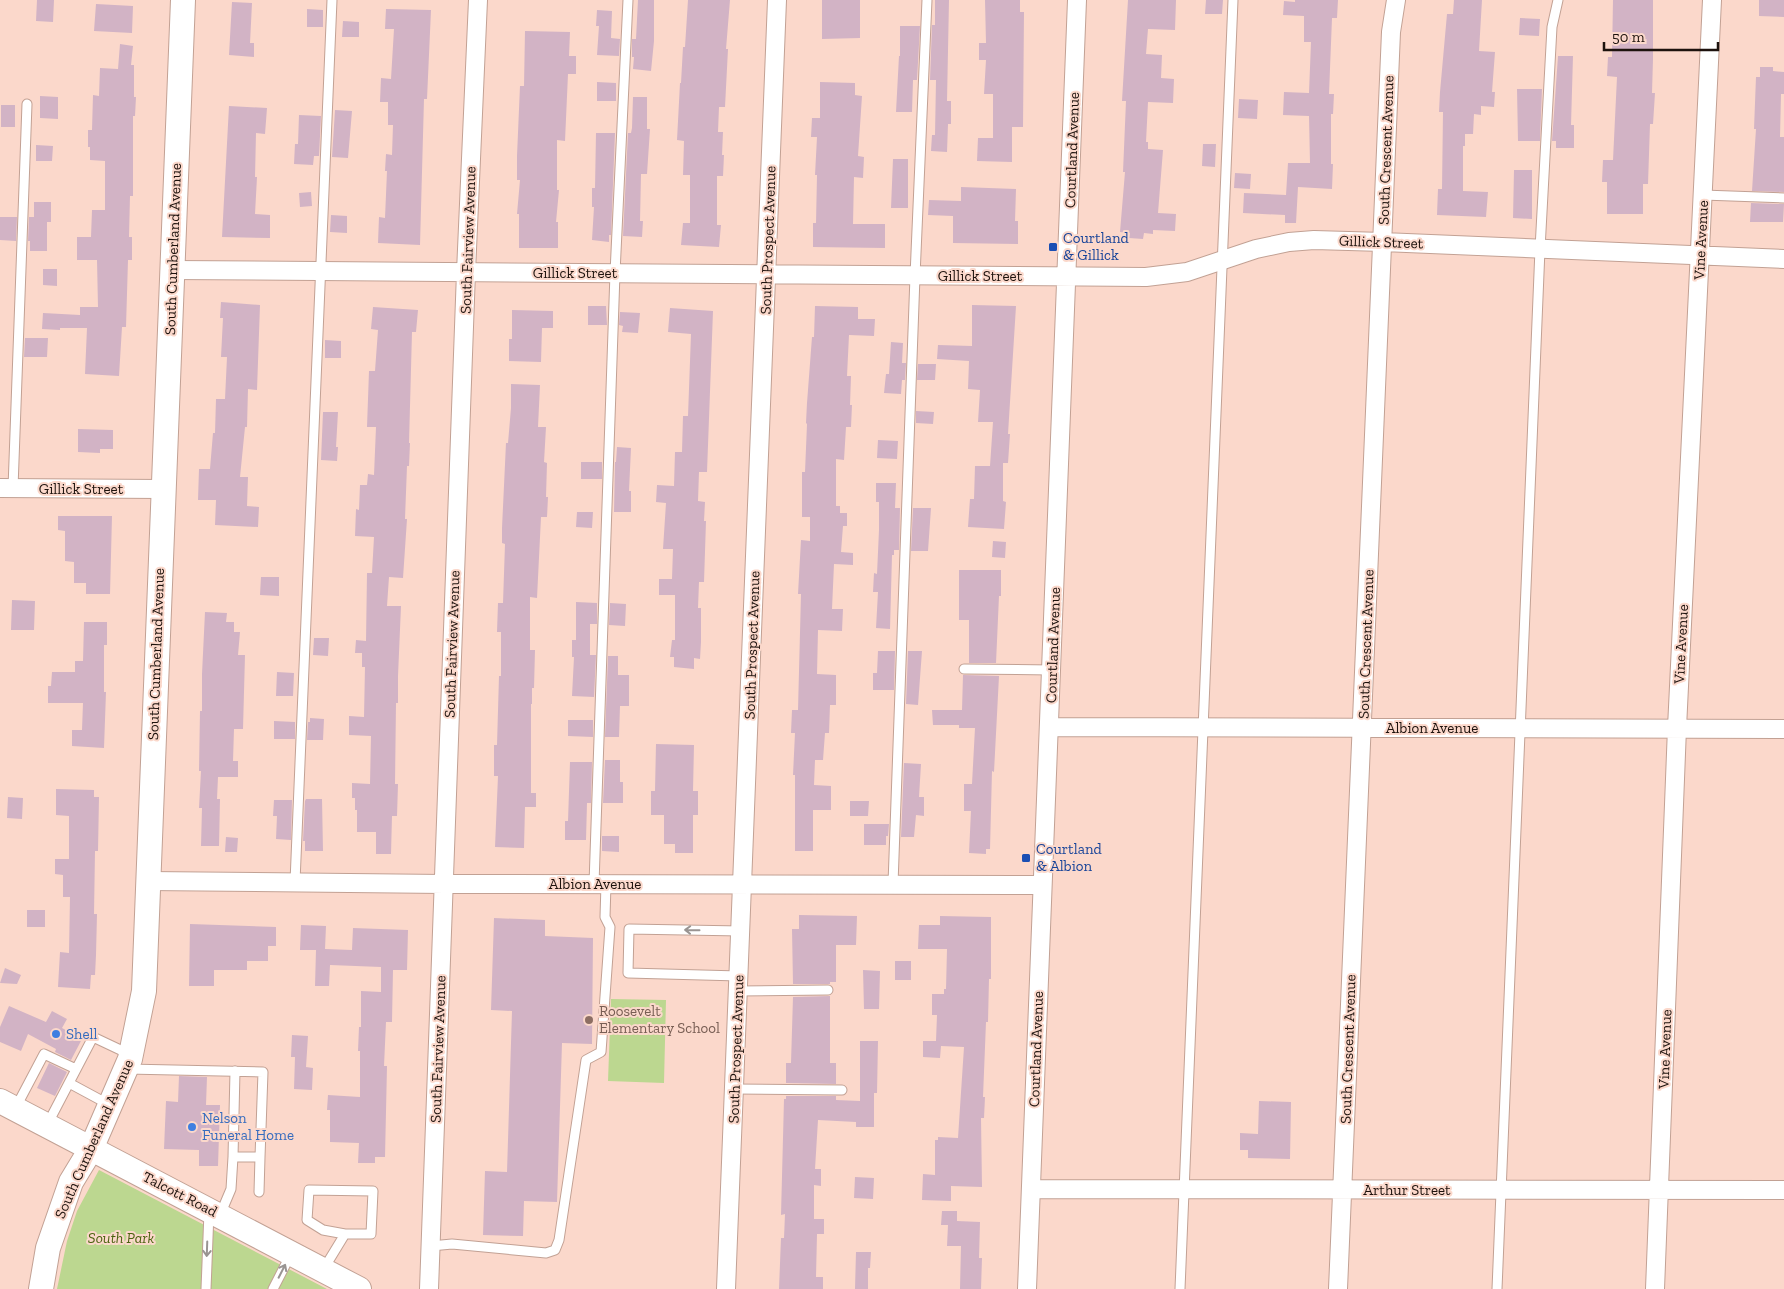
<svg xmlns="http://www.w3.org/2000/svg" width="1784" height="1289" font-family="'Zilla Slab',serif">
<rect width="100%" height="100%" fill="#fbd8cb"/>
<path fill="#bcd790" d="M611 999 666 1000 664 1083 608 1081Z
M99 1170 327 1289H57L67 1241 77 1211Z"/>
<path fill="#d2b3c5" d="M37 0H54L53 22 36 21Z
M638 0H654V41L651 71 633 69 634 57H632V39H636Z
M688 0H730L726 49H728L725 107H719L718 132H723L722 155H724L723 176H717V225H721L719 247 681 245 683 223H690V175H683L684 141 677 140 680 83H681L683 47H685Z
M822 0H860V38L822 39Z
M935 0H949L947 101H951V124H948L947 152 931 151 932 135H935L936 80H930L932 25H935Z
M985 0H1020V12H1024L1023 127H1012V162L977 161 978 138H993V94H984L986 60H979V43H986Z
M1128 0H1176L1175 30 1148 29 1146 54 1162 55 1161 78 1174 79 1173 103 1148 102 1146 142H1148V149L1163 150 1158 213 1176 214 1175 231 1153 230V234L1144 233 1143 239 1129 238 1130 233 1120 232 1125 172H1123L1126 101H1122Z
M1206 0H1223L1222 14H1205Z
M1295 0H1338L1337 18H1332L1329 94H1334L1333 114H1331V164H1333L1332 189 1298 187 1296 223H1285V215L1243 213 1244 193 1286 195 1288 163H1310L1309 116 1283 115 1284 92 1309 93 1311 42H1304V16L1283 15 1284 1 1295 2Z
M1454 0H1482L1479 51 1495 52 1492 92H1495L1494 107 1481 106V115L1474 114 1473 134H1465V146H1463V191L1488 192 1486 217 1437 215 1438 189H1442L1443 112H1439L1440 92 1447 14H1453Z
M1613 0H1653V59L1652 93H1655L1653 124H1650L1648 184H1643V214H1607V182H1602L1603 160H1613L1617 77 1607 76 1608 57H1612Z
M1759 0H1784V17L1759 16Z
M232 2 252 3 250 43H254V57L229 55Z
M96 4 133 6 132 33 94 31Z
M307 9 323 10V27H307Z
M386 9 431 10 427 99H424L420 245 378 243 379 217 385 218 387 171H385L386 154 392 155 393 125H388V102H380L381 78 391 79 394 29H385Z
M597 10 612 11 611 38 620 39 619 56 597 55 599 26H596Z
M1520 18 1540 19 1539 36 1519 35Z
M343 21 359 22V37H342Z
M900 26H920L917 80H913L912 112H896L899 56H900Z
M525 31 570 32 569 56H576V74H568L565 141 557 140V190H559L556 222H558V248H519V214H517L520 180H517V156L520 86H524Z
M120 44 133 46 131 65H134V97H136L135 116H133V196H130L129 237H132V260H128L126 327H122L119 376 85 374 87 328H60V330L42 329 43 313 80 315V307H98L97 260H77V237H91L92 210H105V161L90 160V147H88V130H92L93 95 99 96 100 68 118 69Z
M1558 56H1573L1571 125H1574V148H1556V141H1552Z
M1760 67H1773V71L1784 72V94H1781L1780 137H1784V192L1752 191 1756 129H1754L1756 77H1760Z
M597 82 616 83V101H597Z
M820 82 855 83V95L862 96 858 156 864 157 863 178 854 177 853 224H885V248L813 247V223H816L817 175H815L817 137H811L812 118H820Z
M1517 89H1542L1540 141H1518Z
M40 96 58 97V119L40 118Z
M633 97H647V129H650L647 174H641L640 221H643L642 237 623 236 628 133H631L632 128Z
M1239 99 1258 100 1257 119 1238 118Z
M1 105H15V127H1Z
M229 106 267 108 265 134 256 133 255 177H257L255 214 270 215V238L222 237Z
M335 110 352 111 348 158 332 157Z
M299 115 321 116 319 156H314L313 165 294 164 295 144H298Z
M596 133H615L611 235H609V242L592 240 594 207H592V188H595Z
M1203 144H1216L1215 167 1202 166Z
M36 145 53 146 52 161H36Z
M893 159H908V208H891Z
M1514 170H1532V219L1513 218Z
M1235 173 1251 174 1250 189 1234 188Z
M961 187 1016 189 1015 221H1018V244L953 243V216L928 215 929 200 961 201Z
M311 192 312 206 300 207 299 193Z
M34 202H51V222H47V251H30V241H28L29 217H34Z
M1751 203 1784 204 1783 222H1750Z
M331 215 347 216V233L330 232Z
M0 217H17L16 241 0 240Z
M43 269H57V286L43 285Z
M221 302 260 305 257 390 248 389 247 427H245L240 477H248L247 506 259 507 258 527 215 525 216 500H198L199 469H210L213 433H215L216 399H225L227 357H221L223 318H220Z
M972 305 1016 306 1008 434H1010L1008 463H1003V501L1006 502 1004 529 968 527 970 499H974L975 466H990L993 422H978L980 390 968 389 969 361 937 359 938 345 972 346Z
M588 306H606L607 325H588Z
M815 306 858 307V319H875L874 336 849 335 847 376H851L850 405H852L851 427H846L844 460 836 459V506H840V513H847V526H843L841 552 853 553V565L834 564 832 609H843L842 631 818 630 817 674 836 675V705H830L829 733H825L823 760H815L814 785 831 786V810H813V851H795V775H793L795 733H791L792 710H798L801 594H798L801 540 810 541V517H802V472H805L807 424 806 423 807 403 812 337H814Z
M373 307 418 310 416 332H412L409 443H410L409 466H407L405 519H407L403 578 389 577 387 606H401L398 676V703H396L395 784H398L397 816H392L391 854H376V832H357V810H355V798H352V783L370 784 371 736 349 735V716L364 717 365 667H362V653H355L356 640 366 641 367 573H372L374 537 355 536 356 509 359 510 360 485H367L368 474 374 475 376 427H367L369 371H375L378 330 371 329Z
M670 308 713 311 707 472H699L698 501 705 502 704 521H706L704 582H699L698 608H701V642L700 659 694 658V669L674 667V657H670L672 640H675V595H659V579H672L673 549H663L666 503 656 502 657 485 674 486 675 452H682L683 416H688L691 334 668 332Z
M512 310 553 311V328H542L541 362 509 361V339H512Z
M620 312 640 313 638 333 622 332 623 326 619 325Z
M25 338H48L47 357H24Z
M325 340 341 341V358H325Z
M891 342 903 343 902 363H906L905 380H902L901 394 884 393 886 374H889Z
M918 364H936L935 380H917Z
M511 384 540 385 538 427H546L544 462 547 463 546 497H548L547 517H541L537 598 530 597V650H535L534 688H532V704H531V793H536V807H525L524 848 495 847 498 776H494V745H497L499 676H501V632H497L498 603H503L505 544 502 543V528L506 443H508L511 408Z
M916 411 934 412 933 424 916 423Z
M323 412H338L336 447H338L337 461 321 460Z
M78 429 113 430V449H100V453L78 452Z
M878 440 898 441 897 459 877 458Z
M617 447 631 448 629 491H631V512H614L615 462H616Z
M581 462H602V479H581Z
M876 483H896L895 508H900L899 550H894V555H892L890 629 876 628 878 592H873L874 573 877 574 879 530V502H876Z
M913 508H931L928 551H911Z
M577 512H593L592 528 576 527Z
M58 516H112L110 594H86V583H74V562L65 561V531L58 530Z
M993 541 1006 542 1005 558 992 557Z
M959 570H1001V596H999L996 663H969V620H959Z
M261 577H279V596L260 595Z
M12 600 35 601 34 630H11Z
M576 602 597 603V624H590V655H596L594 697 572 696 574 657H572V640H576Z
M610 603 626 604 625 626 609 625Z
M205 612 227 613 226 622H234V632H240L238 655H245L243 729H234L233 761H238V777H218L217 799H220L219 846H201L202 808H199L201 771H199L200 711H202V674Z
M84 622H107V645H104V692H106L104 748 72 746V730H82L83 703H48V686H51L52 672H75V661H83Z
M314 638H329L328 656 313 655Z
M878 651H895L894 690H873V673H877Z
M908 651H922L918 705 906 704Z
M608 656H618V675H629V706H620L619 737H605Z
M277 672 294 673 293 696H276Z
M963 675 999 676 994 772 992 771 990 849H986V854L969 853 971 811H964V784H972L975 728H959V725H933L932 710H962Z
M310 718 324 719 323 740H307L308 722H310Z
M568 720H593V737L568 736Z
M274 721 295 722V739H274Z
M656 744 694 745 693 791H698V815H693V853H675V844H664V815H651V791H655Z
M605 760H620V782H623V803H603Z
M570 762H592L591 803H587L586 840H565V821H568Z
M904 763 921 764 919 797H924V816L916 815 914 837H901Z
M56 789 94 790V797H99L98 851H95L94 914H97L96 955 95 975H91L90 989 58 987 60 952 69 953 70 897H63V875L55 874V859H69V816L56 815Z
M8 797 23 798 22 819 7 818Z
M306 799H322L323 851H305V841H303L305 801Z
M274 800H292L291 840 276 839 277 816H273Z
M850 801H869L868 816H850Z
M864 824H889L888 836H886V845H864Z
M602 836H619V852L602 851Z
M226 837 238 838 237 852H225Z
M27 910H45V927H27Z
M799 915 857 916 856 945H836V982H830V984H793L792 929H799Z
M940 916 991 917V979H989L988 1022H986L983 1097H985L984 1118H981L982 1187 951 1186V1201L922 1200 923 1174 935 1175V1140H938V1137L958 1138 964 1047 941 1046 940 1058 923 1057V1041H936L937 1015H932V994H944V989H946L947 949H918L919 925H940Z
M494 918 545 920V936L593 938 592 1044 562 1043 557 1202 524 1201 523 1236 483 1235 485 1171 507 1172 512 1011 491 1010Z
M190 924 276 927V946H268V961H247V970H214V986H189Z
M301 925 326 926 325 949 352 950 353 928 408 930 407 970H393L392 1022H386L384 1066H387L385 1157H375V1163H358L359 1143 330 1142V1110H327L328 1095 360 1097V1051H358L359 1027H361V991L381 992V967L330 965 329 986H315L316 950H300Z
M895 961H911V980H895Z
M5 968 21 975 17 984 0 983Z
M863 970 880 971 879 1009H864Z
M830 996V1063H836V1084L786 1083V1063H791L793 997Z
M9 1006 46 1022 52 1011 67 1019 62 1028 82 1039 71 1060 55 1052 56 1049 28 1034 21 1051 0 1042V1027Z
M292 1035 308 1036 306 1067 313 1068 312 1090 294 1089 295 1057H291Z
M860 1041H878L877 1093H874V1127H856V1122L818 1120 815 1169H821V1186L814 1185V1219H824V1234H817L816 1277H823V1289H779L781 1238H784L785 1214 781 1215 784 1099H786V1096H836V1100L860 1101Z
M49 1063 67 1072 55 1096 37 1088Z
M179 1076 207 1077 206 1105H220L218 1166H199V1150L164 1149 166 1101 178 1102Z
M1259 1101 1291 1102 1290 1159 1248 1158V1150H1240V1133L1258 1134Z
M855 1177 874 1178 873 1199 854 1198Z
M942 1211H957V1221L980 1222 979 1258H982L981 1289H960L961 1246H947L948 1225H941Z
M856 1252H871L870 1268H868V1289H855Z"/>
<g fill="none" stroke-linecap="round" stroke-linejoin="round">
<g stroke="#c2a194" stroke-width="11">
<path id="lane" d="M1703 195 1784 198
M13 488 27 104
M964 669 1052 670
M295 882 332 0
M594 884 615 273 628 0
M893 884 915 276 927 0
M739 976 628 973 629 929 741 931
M738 991 828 990
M127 1069 263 1072 260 1157H233L231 1189 220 1215
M69 1083 108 1104
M734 1089 842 1090
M15 1109 44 1054 76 1069
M47 1125 93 1037 129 1054
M233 1157 235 1071
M309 1190 373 1191 371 1234H345L323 1230 307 1220Z
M259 1192 260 1157
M431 1246 452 1244 546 1253 555 1250 559 1240 586 1060 601 1052 610 927 605 917 606 884
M323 1270 345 1234
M206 1289 209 1212
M273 1289 291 1254
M1180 1289 1233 0
M1497 1289 1540 249 1552 27 1558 0"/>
</g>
<g stroke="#c2a194" stroke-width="20">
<path id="street" d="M172 270 1146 277 1187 272 1256 249 1289 242 1314 240 1383 242 1784 259
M0 488 163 489
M1050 727 1784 729
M147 881 444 884 1042 885
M1031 1189 1784 1190
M429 1289 466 272 478 0
M726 1289 777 0
M1027 1289 1077 0
M1338 1289 1391 32 1396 0
M1655 1289 1677 728 1712 0"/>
</g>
<g stroke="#c2a194" stroke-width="26">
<path id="secondary" d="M0 1101 359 1289
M41 1289 48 1248 71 1182 91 1149 130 1059 144 991 183 0"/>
</g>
<use href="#lane" stroke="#fff" stroke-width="9"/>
<use href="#street" stroke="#fff" stroke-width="18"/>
<use href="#secondary" stroke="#fff" stroke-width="24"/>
</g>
<defs><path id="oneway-shaft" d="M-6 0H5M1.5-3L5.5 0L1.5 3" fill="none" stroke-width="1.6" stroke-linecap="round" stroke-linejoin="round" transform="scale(1.25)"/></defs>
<g stroke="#999492">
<use href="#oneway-shaft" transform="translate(692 930) rotate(-179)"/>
<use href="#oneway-shaft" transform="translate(207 1249) rotate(92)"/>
<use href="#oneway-shaft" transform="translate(282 1271) rotate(-63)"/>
</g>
<g fill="#1a4fb4" stroke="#fbd8cb" stroke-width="2">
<rect x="1048" y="242" width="10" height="10" rx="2.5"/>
<rect x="1021" y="853" width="10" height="10" rx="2.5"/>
</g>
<circle fill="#8d6e63" stroke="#fbd8cb" stroke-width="2" cx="589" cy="1020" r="5"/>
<g fill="#3f7fe0" stroke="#fbd8cb" stroke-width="2">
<circle cx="56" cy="1034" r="5"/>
<circle cx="192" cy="1127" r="5"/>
</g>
<g text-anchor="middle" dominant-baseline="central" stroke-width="4" stroke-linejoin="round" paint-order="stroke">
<g font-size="15" fill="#1d120d" stroke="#fbd8cb">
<text transform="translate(1072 150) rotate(-88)">Courtland Avenue</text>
<text transform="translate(1386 150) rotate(-88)">South Crescent Avenue</text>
<text transform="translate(468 240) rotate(-88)">South Fairview Avenue</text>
<text transform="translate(768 240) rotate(-88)">South Prospect Avenue</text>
<text transform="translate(1701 240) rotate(-87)">Vine Avenue</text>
<text transform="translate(1381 242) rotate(2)">Gillick Street</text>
<text transform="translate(173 249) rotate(-88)">South Cumberland Avenue</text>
<text x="575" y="273">Gillick Street</text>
<text x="980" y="276">Gillick Street</text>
<text x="81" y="489">Gillick Street</text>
<text transform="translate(452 644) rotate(-88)">South Fairview Avenue</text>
<text transform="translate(1366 644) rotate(-88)">South Crescent Avenue</text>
<text transform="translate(1681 644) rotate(-87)">Vine Avenue</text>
<text transform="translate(752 645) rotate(-88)">South Prospect Avenue</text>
<text transform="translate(1053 645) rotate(-88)">Courtland Avenue</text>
<text transform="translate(156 654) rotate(-88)">South Cumberland Avenue</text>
<text x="1432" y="728">Albion Avenue</text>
<text x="595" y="884">Albion Avenue</text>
<text transform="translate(438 1049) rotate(-88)">South Fairview Avenue</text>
<text transform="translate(736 1049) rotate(-88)">South Prospect Avenue</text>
<text transform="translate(1036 1049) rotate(-88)">Courtland Avenue</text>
<text transform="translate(1348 1049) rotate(-88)">South Crescent Avenue</text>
<text transform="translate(1665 1049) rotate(-88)">Vine Avenue</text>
<text transform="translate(94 1139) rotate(-66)">South Cumberland Avenue</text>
<text x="1407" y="1190">Arthur Street</text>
<text transform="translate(180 1194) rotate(27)">Talcott Road</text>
</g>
<g font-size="15" fill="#164399" stroke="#fbd8cb" text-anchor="start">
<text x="1063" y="238">Courtland<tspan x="1063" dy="17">&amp; Gillick</tspan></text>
<text x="1036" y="849">Courtland<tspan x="1036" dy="17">&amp; Albion</tspan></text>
</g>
<g font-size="15" fill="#785e54" stroke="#fbd8cb" text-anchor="start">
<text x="599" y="1011">Roosevelt<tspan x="599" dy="17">Elementary School</tspan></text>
</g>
<g font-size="15" fill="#366cbe" stroke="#fbd8cb" text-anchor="start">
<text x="66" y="1034">Shell</text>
<text x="202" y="1118">Nelson<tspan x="202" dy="17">Funeral Home</tspan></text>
</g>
<g font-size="15" font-style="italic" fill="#4a620f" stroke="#fbd8cb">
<text x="121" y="1238">South Park</text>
</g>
</g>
<path d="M1604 42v8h114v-8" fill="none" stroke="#1d120d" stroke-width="2.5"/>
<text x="1612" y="42" font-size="15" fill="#1d120d" stroke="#fbd8cb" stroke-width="4" paint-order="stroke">50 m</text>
</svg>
